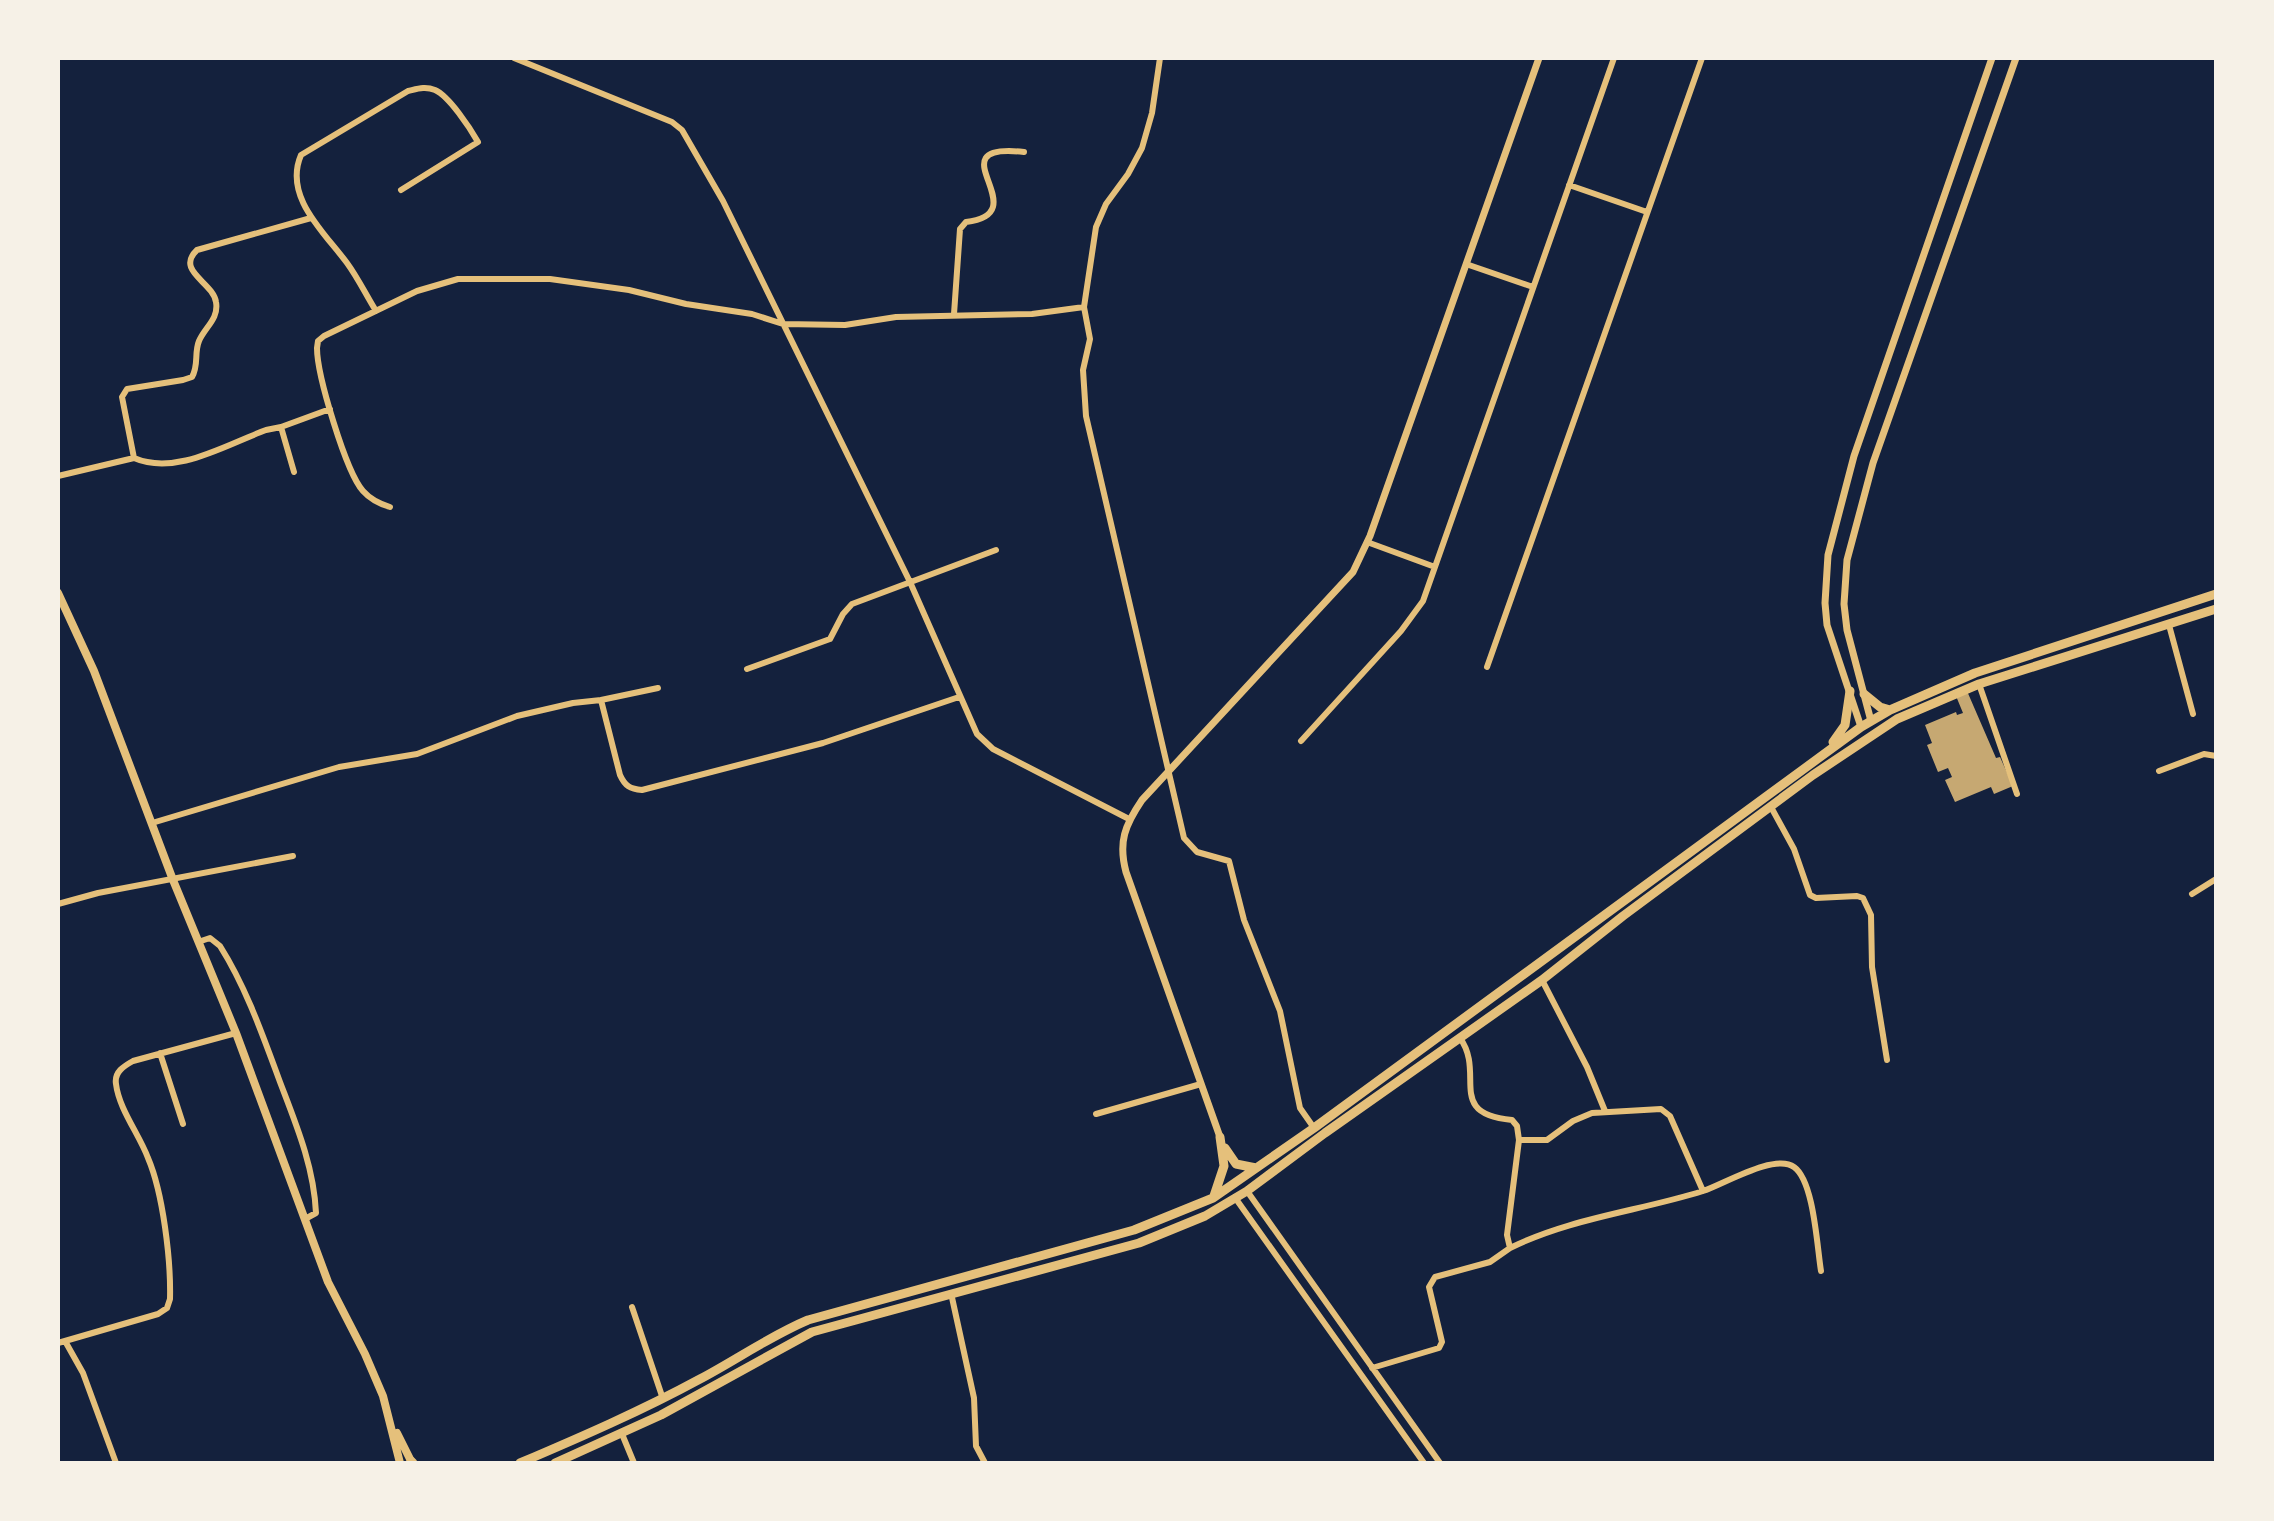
<svg xmlns="http://www.w3.org/2000/svg" width="2274" height="1521" font-family="Manrope,sans-serif">
<rect width="100%" height="100%" fill="#14213d"/>
<path fill="#c6a872" d="M1967 691 1996 758 2000 757 2013 786 1994 794 1991 787 1955 802 1945 780 1952 777 1948 768 1938 772 1927 745 1932 743 1925 725 1956 712 1957 715 1963 713 1956 696Z"/>
<g fill="none" stroke-linecap="round" stroke-linejoin="round">
<path stroke="#e5c07b" stroke-width="6" d="M514 58 672 122 682 130 723 201 910 582 977 734 993 749 1129 819
M1160 58 1152 113 1142 148 1128 174 1106 204 1096 227 1084 307 1090 339 1083 370 1086 416 1184 838 1197 852 1229 861 1244 920 1280 1011 1300 1108 1314 1128
M1569 185 1647 212
M1466 264 1533 287
M376 311C366 295 358 278 347 263 325 233 283 197 301 155L408 91C417 89 425 86 435 90 449 96 470 128 478 142L401 190
M954 314 960 229 966 222C1040 213 931 142 1024 152
M281 427 330 409
M294 472 281 427 266 430C225 445 176 476 134 458L122 397 127 389 183 380 192 377C199 365 194 353 199 341 205 327 219 319 216 302 213 282 175 271 197 250L311 218
M58 476 134 458
M390 507C380 504 370 499 363 491 346 472 317 375 317 348L318 341 324 336 417 291 458 279H550L629 290 686 304 752 314 783 324 845 325 896 317 1032 314 1084 307
M1367 542 1435 567
M2169 625 2193 714
M1487 667 1702 58
M747 669 830 639 843 614 852 604 996 550
M1979 684 2017 794
M601 700 658 688
M1301 741 1401 631 1423 601 1614 58
M2159 771 2204 754 2216 756
M1771 807 1794 849 1810 895 1816 898 1857 896 1863 898 1871 915 1872 967 1887 1060
M152 823 339 767 417 754 517 716 573 703 601 700 620 775C625 786 630 789 642 790L823 743 959 697
M2192 894 2216 879
M58 904 98 893 293 856
M198 942 210 938 220 946C246 987 263 1036 280 1082 296 1124 314 1167 316 1213L305 1219
M1542 980 1587 1067 1605 1111
M1460 1038C1486 1074 1445 1114 1512 1120L1517 1126 1519 1140 1507 1235 1510 1248C1570 1218 1640 1211 1703 1191 1724 1184 1775 1153 1794 1167 1814 1181 1817 1247 1821 1271
M160 1053 183 1124
M1096 1114 1201 1084
M1519 1140H1547L1573 1121 1592 1113 1661 1109 1670 1116 1703 1191
M1247 1191 1440 1463
M1236 1199 1424 1463
M951 1293 974 1398 976 1446 985 1463
M632 1307 663 1399
M65 1341 83 1373 116 1463
M58 1343 158 1314 167 1308 170 1299C171 1260 163 1193 148 1158 139 1134 119 1109 116 1084 114 1072 124 1066 133 1061L236 1033
M1372 1368 1439 1348 1442 1342 1429 1287 1435 1277 1490 1262 1510 1248
M622 1434 634 1463"/>
<path stroke="#e5c07b" stroke-width="7" d="M1871 721 1847 630 1844 604 1847 560 1873 463 2016 58
M1861 727 1827 625 1825 603 1828 555 1854 456 1992 58
M1220 1137 1126 872C1118 842 1125 825 1142 800L1353 572 1370 536 1539 58"/>
<path stroke="#e5c07b" stroke-width="8" d="M58 593 94 671 173 880 236 1033 328 1282 365 1354 383 1396 400 1463
M397 1433 412 1463"/>
<path stroke="#e5c07b" stroke-width="9" d="M1864 694 1880 707 1890 710
M1833 742 1845 725 1850 691
M1225 1148 1236 1164 1256 1168
M1214 1196 1224 1166 1220 1137
M411 1461 413 1463
M520 1463C581 1437 641 1411 700 1379 736 1360 770 1336 808 1320L1134 1230 1213 1198 1314 1128 1861 727 1890 710 1975 673 2216 594
M555 1463 661 1415 812 1332 1139 1243 1205 1216 1247 1191 1325 1133 1542 980 1623 916 1813 775 1897 719 1979 684 2216 609"/>
</g>
<rect width="2274" height="1521" fill="none" stroke="#f6f1e7" stroke-width="120"/>
</svg>
